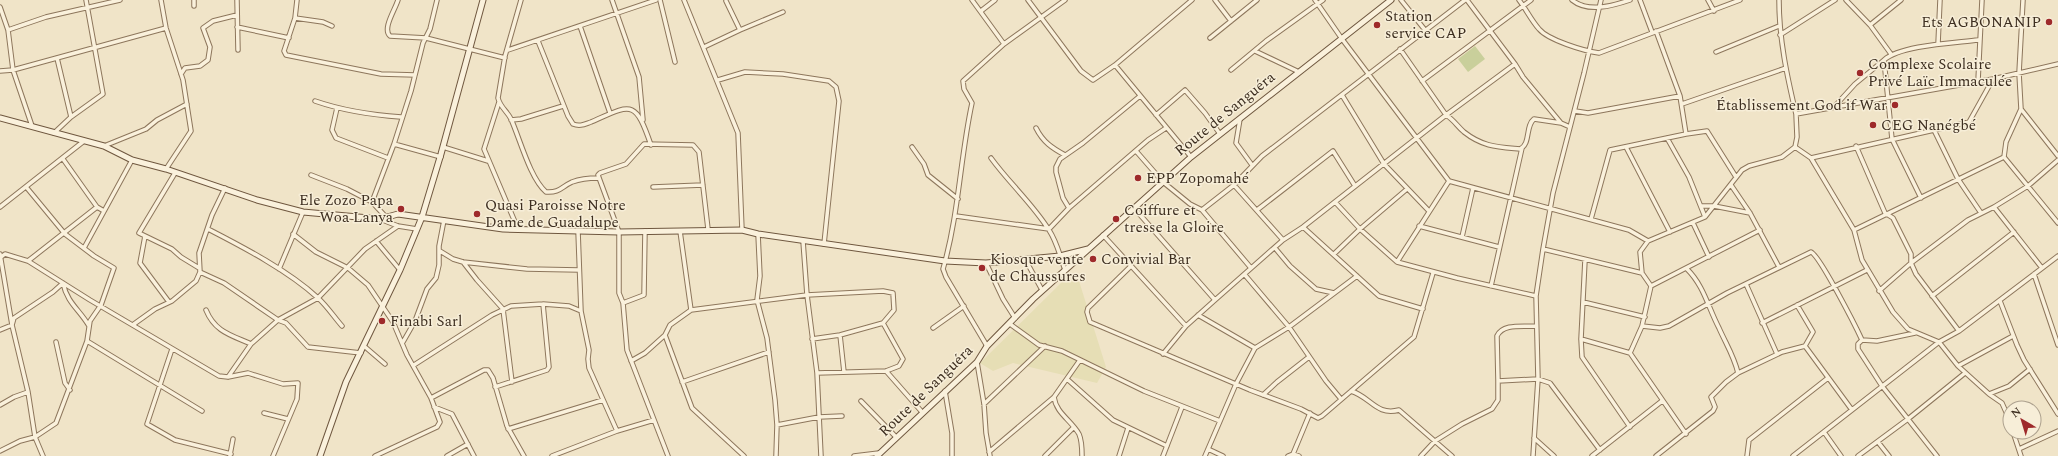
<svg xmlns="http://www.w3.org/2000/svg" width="2058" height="456" font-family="Spectral,serif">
<rect width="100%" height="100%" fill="#f0e4c8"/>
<path fill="#e6deb5" d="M1064 280 1079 281 1106 367 1097 383 1013 363 993 371 980 363Z"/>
<path fill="#c9cf9b" d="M1475 46 1485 59 1468 72 1458 59Z"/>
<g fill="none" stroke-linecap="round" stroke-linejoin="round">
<g stroke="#8d765c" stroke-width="5.5">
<path id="street" d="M161 0 166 28 183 80 191 131 166 169
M194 0V6
M237 0 238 50
M297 0 295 18 284 51 286 55 381 74 415 75
M398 0C395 10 382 29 390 36L426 38 505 58
M437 0 430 29 423 43 411 91 394 144 441 157
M521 0 505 56 498 98C500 107 507 111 511 119 520 139 530 178 546 192 560 193 561 187 572 182 580 179 589 178 598 178
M612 0 639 77 643 120
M660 0 675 62
M684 0 738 133 742 230
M972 0 1004 44
M1028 0 1081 71 1093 80 1115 65 1192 0
M1215 0 1231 21
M1315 0 1342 39 1449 181 1629 230 1648 241
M1401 0 1425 30
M1467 0 1515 64 1523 77 1561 123 1570 127
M1519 0C1526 9 1531 20 1539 29 1548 40 1584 51 1599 53L1740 0
M1572 0C1588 13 1612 6 1630 0
M1640 0 1652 32
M1708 0 1714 11
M1779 0C1779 39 1787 76 1796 114
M1846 0 1870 25 1891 54
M2023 0 2019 73 2021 109 2058 156
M726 1 740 30 783 12
M0 7 8 30 13 70 32 126
M981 11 995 0
M295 18 323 22 332 26
M1870 25 1901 0
M580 26 610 113
M237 27 289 38
M8 30 46 17 120 0
M1656 31 1680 96 1686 134
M1780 35 1835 0
M1210 38 1257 0
M538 41 568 116 573 124C580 127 585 124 591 122 632 104 635 99 651 145
M1938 44 1940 0
M704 47 740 30
M1400 49 1446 115C1454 120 1457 126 1464 132 1483 147 1498 147 1520 149 1531 144 1525 126 1534 119L1561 123
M508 50 656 0
M1255 51 1297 71
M1716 52 1779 26
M57 58 71 117
M1115 65 1191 157
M1231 70 1266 41 1323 0
M0 71 13 70 166 28
M181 74 185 68 200 66 208 60 210 47 203 28 213 21 237 15
M718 80 745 72 783 74 829 81 836 87 839 101 824 244
M1422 81 1531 0
M1978 81 1982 0
M1342 95 1384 164 1428 210
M315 101C344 111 372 115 401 117
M499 102 484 149 518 229
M1682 104 1786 68
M1835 106 1855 84 1884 60
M337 108 332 130 336 138 388 158
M2021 109 2006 142 2004 157 2058 223
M1575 111 1588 113 1680 96
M1156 115 1185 90 1205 113 1220 134
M1240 119 1236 143 1252 165
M511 120 521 119 563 106
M1036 128C1043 142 1052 148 1065 155
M1935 132 1958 179 1981 213
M54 133 71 117 103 94 86 0
M1667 138 1689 177 1705 217
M104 146 146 129 157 120 187 104
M1856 146 1885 213 1893 218 1911 254V263L1879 291
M443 147 488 161
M912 147 924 164 928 175 958 199
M1626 147 1670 232
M1795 147 1811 158 1854 230 1862 260 1893 312 1908 329 1939 342 1958 366 1989 394 2002 403 2010 421
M1136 151 1163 182 1190 204 1202 210 1251 268
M991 158C1009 183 1033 204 1049 230 1057 242 1060 256 1065 270
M1811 158 1965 123 1969 122 1993 79
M63 159 97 207 104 211
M175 173 139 233 172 249 181 257 199 268
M311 175 347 189 372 202 386 217
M1234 185 1283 240
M1731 185 1750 213 1779 267
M653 187 703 185
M1921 198 1892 139 1884 60C1901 45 1955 43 1978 40
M372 202 394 144
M1335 202 1360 229 1397 262 1457 278 1536 296
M1701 206H1714L1750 213
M0 207 84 141
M1994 207 2042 268
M1069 208 1063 198 1056 172V167L1060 159 1083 143 1140 96
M1134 208 1215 300
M1202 210 1234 185 1262 156 1465 0
M1257 210 1333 151 1355 186
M956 216 1049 229 1069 208 1148 140 1166 128
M380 219 398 226 417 229
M1591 219 1610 150 1686 134 1707 131 1736 177
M1693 223 1709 257
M1419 226 1499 247
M1303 227 1379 296 1423 309
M208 229C243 247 289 271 318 298 327 306 334 317 342 326
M1854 230 2004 157
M578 231 581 311 589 350 588 359 589 368 617 431
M680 231 691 310
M293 234 316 252 348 268 368 285 393 322 407 355 431 398 440 422 437 427 375 456
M758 234 760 276 757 300 767 338 775 400 777 425 776 456
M1103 235 1186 326
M145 236 140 263 169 302
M1462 237 1473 188
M376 241 400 270
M803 241 807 295 817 373 821 456
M84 248 132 160
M1275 248 1290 266 1316 289 1334 293
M1543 249 1642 273 1651 286 1642 326 1630 353 1686 434
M440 251 453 259 463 262 527 269 579 270
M0 254 12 325 28 392 35 437 43 456
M1334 254 1360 229 1407 189
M0 258 5 254 28 261 90 300 219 376 228 377 248 373 283 384 298 383 297 399 273 456
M1025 259 1042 290
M1585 260 1581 339 1582 357 1630 427
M28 261 97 207
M463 262 477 280 503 309 512 382
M1397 262 1449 181
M986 263 1003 299 1015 318
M1131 266 1088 308 1087 312 1090 322 1250 390 1301 409 1318 418 1322 416 1414 337 1433 273
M279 269 303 212
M1687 269C1704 286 1708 307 1719 328 1726 344 1734 356 1738 373
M200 272 224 283 278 320 286 323 308 347 361 353
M1642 273 1640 252 1648 241 1705 217 1742 170 1749 166 1782 157 1795 147 1797 137 1796 114 1993 79 2058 64
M2034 274 2058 345
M1245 275 1289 327 1326 381 1341 399
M1746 284 1777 354
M1491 286 1522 148
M1651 286 1760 230
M1932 296 2014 232
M2000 301 2017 345 2024 360 2058 414
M1583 302 1645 317
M623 303 644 295 645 231
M1797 305 1813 332 1805 346
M206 310C215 332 231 335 251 344L278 320 318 298 365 249 398 226
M1198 315 1255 348
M1762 323 1867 270
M134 324 155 309 172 301 196 281 200 272 199 253 212 215 225 188
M1010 324 1039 345 1062 351 1144 391 1220 421
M1642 326 1660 328 1669 326 1727 293 1811 252C1820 256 1856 327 1862 340L1877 341 1915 333
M933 328 964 306
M0 330 12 325 14 318 53 292 63 283C67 303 80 310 89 326
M1959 331 1916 274 1911 263 1968 220 1994 207 2028 186 2058 160
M840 335 844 372
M812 339 840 335 883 323
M1581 339 1630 353
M1862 340 1858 344V349L1882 386 1937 456
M87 341 202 411
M56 342 65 383 70 390
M403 342 415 321 427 289 436 278 439 265V246L444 220
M364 346 385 364
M987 346 946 277 943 269C959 214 960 158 972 103L964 89 963 81 1004 44 1065 0
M172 349 147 424 175 440 231 454
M1163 354 1186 326 1215 300 1283 240 1303 227 1446 115 1515 64
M631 361 645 353 665 335
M977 362 984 404 986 433 990 456
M414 365 492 315 511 306 543 304 569 306 581 311
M1958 366 2013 336
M886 371 922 412
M228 377 251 344
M1067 379 1113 420 1167 446
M1498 381 1497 336C1503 323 1523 327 1536 326
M682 382 769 352
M495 387 547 370 549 367 543 304
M945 391 952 433V456
M1351 391C1371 397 1376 416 1399 410L1452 456
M1989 394 2009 386 2030 369
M1263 395 1277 382 1309 357
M1054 397C1056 413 1071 420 1079 434 1082 441 1082 449 1082 456
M431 398 484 370H488L493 378 507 426 524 456
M861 401 896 437
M984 404 1045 346
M0 405 14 397 28 392
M434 407 452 414 474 456
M264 413 288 419
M777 425 819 417 842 416
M508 429 603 400
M1824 432 1841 456
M2013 432 2021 456
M1534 438 1554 456
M1878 442 1889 456
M1208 449 1223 456
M2019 449 2058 431
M0 451 20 441 35 437 56 423 87 341 90 321 101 305 114 268 94 256 65 234 27 188
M989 452 1054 397 1080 360
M1293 454 1310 413
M230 455 233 439
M447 456 468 444
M552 456 617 431 654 420
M668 456 627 350 623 303 619 293V232L598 175 600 173 626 164 644 144 693 145 699 152 708 229
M744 456 692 408 665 335 670 325 691 310 807 295 883 291 893 293 894 310 883 323 903 359 899 366 886 371 817 373
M854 456 879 453
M1045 456 1074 427
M1119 456 1128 428
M1163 456 1182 407
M1205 456 1236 384 1255 348 1289 327 1357 276
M1288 456 1293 454 1299 456
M1421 456 1435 441 1462 424 1492 409 1498 400V381L1538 379 1550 383 1600 450
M1533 456 1538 379 1536 296 1543 249 1553 193 1584 73 1601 0
M1592 456 1662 401
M1656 456 1713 411 1715 407 1711 397 1726 382 1738 373 1782 352 1805 346 1852 410
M1747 456 1749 440 1828 378
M1793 456 1939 342 1959 331 2058 256
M1858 456 1908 419 1965 373"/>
</g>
<g stroke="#6f573f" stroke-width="7">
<path id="secondary" d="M0 118 104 146 132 160 166 169 257 200 303 212 380 219 398 214 503 229 619 232 742 230 758 234 945 261 986 263 1060 256 1088 249
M320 456 346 382 400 270 422 217 441 154 483 0
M877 456 977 362 987 346 1033 299 1191 157 1391 0"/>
</g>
<use href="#street" stroke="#faf1dc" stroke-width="3.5"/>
<use href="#secondary" stroke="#faf1dc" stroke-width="5"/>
</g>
<g fill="#9e2a2b" stroke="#f7eed8" stroke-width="1.5">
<circle cx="2049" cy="22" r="4"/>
<circle cx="1377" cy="25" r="4"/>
<circle cx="1860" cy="73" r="4"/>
<circle cx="1895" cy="105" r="4"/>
<circle cx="1873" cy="125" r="4"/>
<circle cx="1138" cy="178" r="4"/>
<circle cx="401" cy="209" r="4"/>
<circle cx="477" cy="214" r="4"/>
<circle cx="1116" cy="219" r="4"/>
<circle cx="1093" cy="259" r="4"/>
<circle cx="982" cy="268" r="4"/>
<circle cx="382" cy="321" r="4"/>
</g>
<g text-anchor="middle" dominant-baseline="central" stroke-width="3" stroke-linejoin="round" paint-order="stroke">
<g font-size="15" fill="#3d2e20" stroke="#f7eed8" text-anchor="start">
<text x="1385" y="16">Station<tspan x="1385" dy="17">service CAP</tspan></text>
<text x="2041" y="22" text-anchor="end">Ets AGBONANIP</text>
<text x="1868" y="64">Complexe Scolaire<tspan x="1868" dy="17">Privé Laïc Immaculée</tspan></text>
<text x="1887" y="105" text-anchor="end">Établissement God if War</text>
<text x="1881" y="125">CEG Nanégbé</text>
<text x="1146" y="178">EPP Zopomahé</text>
<text x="393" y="200" text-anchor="end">Ele Zozo Papa<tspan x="393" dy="17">Woa Lanya</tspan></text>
<text x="485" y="205">Quasi Paroisse Notre<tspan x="485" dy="17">Dame de Guadalupe</tspan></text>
<text x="1124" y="210">Coiffure et<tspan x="1124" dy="17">tresse la Gloire</tspan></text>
<text x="990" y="259">Kiosque vente<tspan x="990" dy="17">de Chaussures</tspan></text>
<text x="1101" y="259">Convivial Bar</text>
<text x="390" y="321">Finabi Sarl</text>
</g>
<g font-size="15" fill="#3d2e20" stroke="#f7eed8">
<text transform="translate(1225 114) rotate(-39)">Route de Sanguéra</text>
<text transform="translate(926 391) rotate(-44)">Route de Sanguéra</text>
</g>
</g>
<g transform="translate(2022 420) rotate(322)"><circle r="19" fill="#f7eed8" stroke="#ada18e"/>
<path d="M0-3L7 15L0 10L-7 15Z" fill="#9e2a2b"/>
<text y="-6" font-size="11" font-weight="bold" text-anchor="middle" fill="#3d2e20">N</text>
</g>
</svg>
